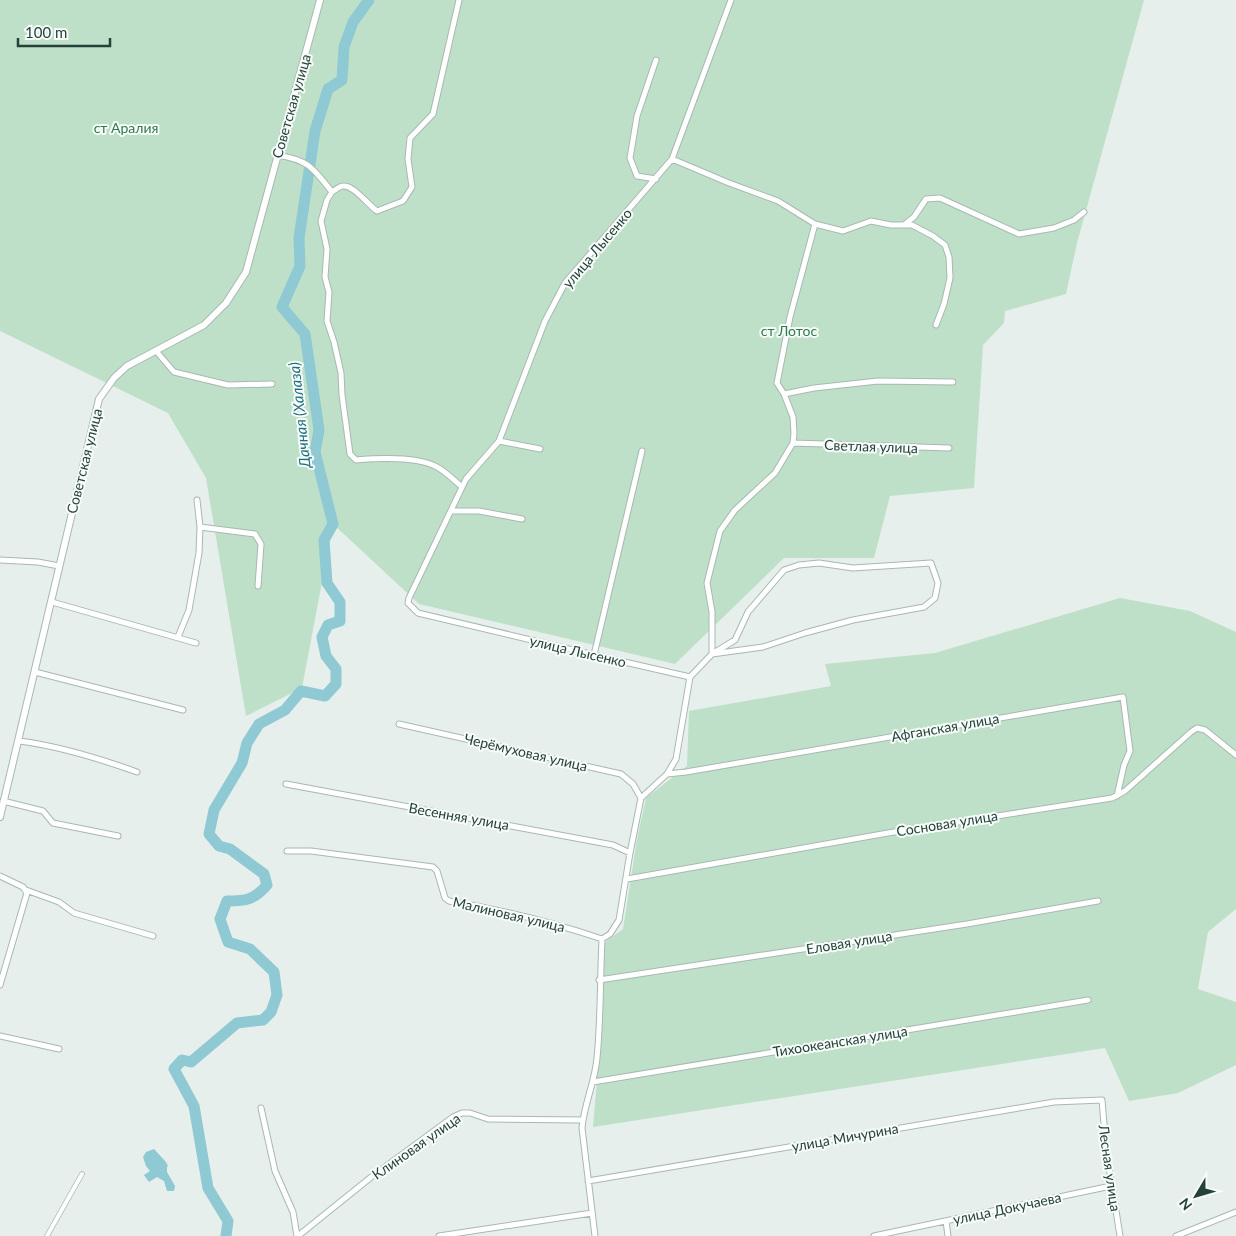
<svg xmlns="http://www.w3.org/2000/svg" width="1236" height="1236" font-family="Lato,sans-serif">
<rect width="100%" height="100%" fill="#e6efeb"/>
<path fill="#bfe0c8" d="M0 0H1144L1077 243 1066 294 1005 311 1004 323 983 345 974 488 890 496 874 558H784L675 664 419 604 333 524 302 688 246 716 206 478 168 413 0 331Z
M1120 598 1190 611 1236 632V909L1208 932 1198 989 1236 1002V1065L1178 1093 1129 1101 1105 1048 593 1127 597 1081 602 944 623 929 637 839 646 798 687 766 689 711 831 686 825 664 935 653Z"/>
<path fill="#8ec9d4" d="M154 1149 166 1162 168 1166 167 1167V1172L175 1186 174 1191H167L164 1181 157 1177 149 1182 144 1175 150 1171 146 1166 143 1157 146 1152Z"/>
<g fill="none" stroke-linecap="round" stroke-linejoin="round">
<path stroke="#8ec9d4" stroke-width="11" d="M226 1236 228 1221 208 1188 194 1106 174 1069 182 1060 191 1062 237 1023 263 1020 271 1012 277 995 274 972 250 949 228 942 220 919 227 901C246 901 254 900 267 885L264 874 230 849 219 846 209 834 214 810 242 763 247 743 259 724 285 710 301 691 325 696 336 684V669L326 656 322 637 328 625 340 621V602L327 583 324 540 333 524 315 452 319 430 305 334 282 307 300 266 299 238 315 131 328 89 342 80 344 47 353 22 369 0"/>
<g stroke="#a8b8b2" stroke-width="5.5">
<path id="pedestrian" d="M47 1236 82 1174"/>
</g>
<g stroke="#a8b8b2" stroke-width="7">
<path id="minor" d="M656 60 637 116 630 158 637 176 656 179
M277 155C309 160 313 168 332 192L327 200 321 221 327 249 325 277 329 292 327 321 334 342 341 373 342 395 350 454 356 460C380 458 417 456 437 467 446 472 454 480 462 487
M672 159 729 183 778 201 815 224 843 231 871 221 891 225H912L933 236 945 245 949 257 950 278 944 304 936 325
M332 192C335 190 340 186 343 186 354 185 368 205 377 211L403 201 412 187 408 159 410 138 433 114 459 0
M905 224 914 217 926 199 940 198 1019 234 1054 228 1074 220 1084 212
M157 352 174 372 228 385 272 384
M784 394 814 388 878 381 953 382
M499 441 540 449
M793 443 949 448
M452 511H479L522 519
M200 527 255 534 261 544 258 586
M0 560 38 562 59 566
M819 563 853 568 931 563 938 583 935 598 924 607 853 620 805 633 763 647 712 654 735 640 748 612 784 570 799 565Z
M52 602 196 643
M178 637 189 610 199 553 200 527 197 500
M594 655 642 451
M35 672 183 710
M690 677 712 654V612L707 583 720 531 735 510 775 473 793 443 794 433 793 417 784 394 777 383 790 317 815 224
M399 724 621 774 633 784 641 798
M19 741C59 746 98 758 137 772
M667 774 686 772 1123 697 1130 751 1124 765 1117 796
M286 784 613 845 630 853
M3 801 43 811 53 823 118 836
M287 851H311L433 867 437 871 445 898 449 901C502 910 552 922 602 939
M0 876 23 887 27 893 0 985
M627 879 888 833 1112 798 1125 791 1191 732 1197 728 1205 730 1236 755
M26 890 59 902 74 913 153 936
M599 980 967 924 1098 901
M0 1036 59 1049
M593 1082 1088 1000
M261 1108 275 1171 293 1212 297 1236
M588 1181 1054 1102 1102 1100 1106 1148 1120 1236
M946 1221 948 1236
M298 1236 370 1178 453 1117 462 1113H470L488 1119 582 1120
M439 1236 592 1213
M595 1236 582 1128C584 1104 595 1082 597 1058 601 1018 600 979 602 939L610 934 619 920 630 853 641 798 667 774 676 759 690 677 594 655 418 613 408 603 409 598 466 479 499 441 545 321 565 283 672 159 731 0
M874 1236 1111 1186
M1176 1236 1236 1212"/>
</g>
<g stroke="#a8b8b2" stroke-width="8">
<path id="tertiary" d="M0 817 99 399 114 378 127 366 204 325 226 303 246 272 320 0"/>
</g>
<use href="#pedestrian" stroke="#fff" stroke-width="4"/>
<use href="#minor" stroke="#fff" stroke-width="5"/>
<use href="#tertiary" stroke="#fff" stroke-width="6"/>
</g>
<g text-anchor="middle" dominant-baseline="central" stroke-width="4" stroke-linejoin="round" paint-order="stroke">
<g font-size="14" fill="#24423a" stroke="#f7fbf9">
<text transform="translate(291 106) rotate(-74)">Советская улица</text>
<text transform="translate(597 248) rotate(-50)">улица Лысенко</text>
<text transform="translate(871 446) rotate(2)">Светлая улица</text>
<text transform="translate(84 461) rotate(-76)">Советская улица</text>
<text transform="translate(578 651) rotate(13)">улица Лысенко</text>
<text transform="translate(945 727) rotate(-10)">Афганская улица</text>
<text transform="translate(526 752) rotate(13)">Черёмуховая улица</text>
<text transform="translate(459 816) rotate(10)">Весенняя улица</text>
<text transform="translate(947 823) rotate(-9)">Сосновая улица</text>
<text transform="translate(509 914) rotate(13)">Малиновая улица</text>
<text transform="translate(849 942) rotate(-9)">Еловая улица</text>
<text transform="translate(840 1041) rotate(-9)">Тихоокеанская улица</text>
<text transform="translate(845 1137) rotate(-10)">улица Мичурина</text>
<text transform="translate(416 1146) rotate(-35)">Клиновая улица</text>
<text transform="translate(1110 1168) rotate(82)">Лесная улица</text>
<text transform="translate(1007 1208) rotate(-12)">улица Докучаева</text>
</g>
<g font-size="14" fill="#2d7a4b" stroke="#f7fbf9">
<text x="126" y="127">ст Аралия</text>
<text x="789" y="330">ст Лотос</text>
</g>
<g font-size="15" font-style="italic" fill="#1c6f80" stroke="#f7fbf9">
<text transform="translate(299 415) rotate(-96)">Дачная (Халаза)</text>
</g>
</g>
<g transform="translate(1196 1196) rotate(232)" stroke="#f7fbf9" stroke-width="4" paint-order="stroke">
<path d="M0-4L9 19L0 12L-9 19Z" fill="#24423a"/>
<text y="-8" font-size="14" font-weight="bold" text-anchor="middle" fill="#24423a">N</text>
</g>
<path d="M18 38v8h92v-8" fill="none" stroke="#24423a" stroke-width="2.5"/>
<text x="25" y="38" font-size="15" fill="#24423a" stroke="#f7fbf9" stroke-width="4" paint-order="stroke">100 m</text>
</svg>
